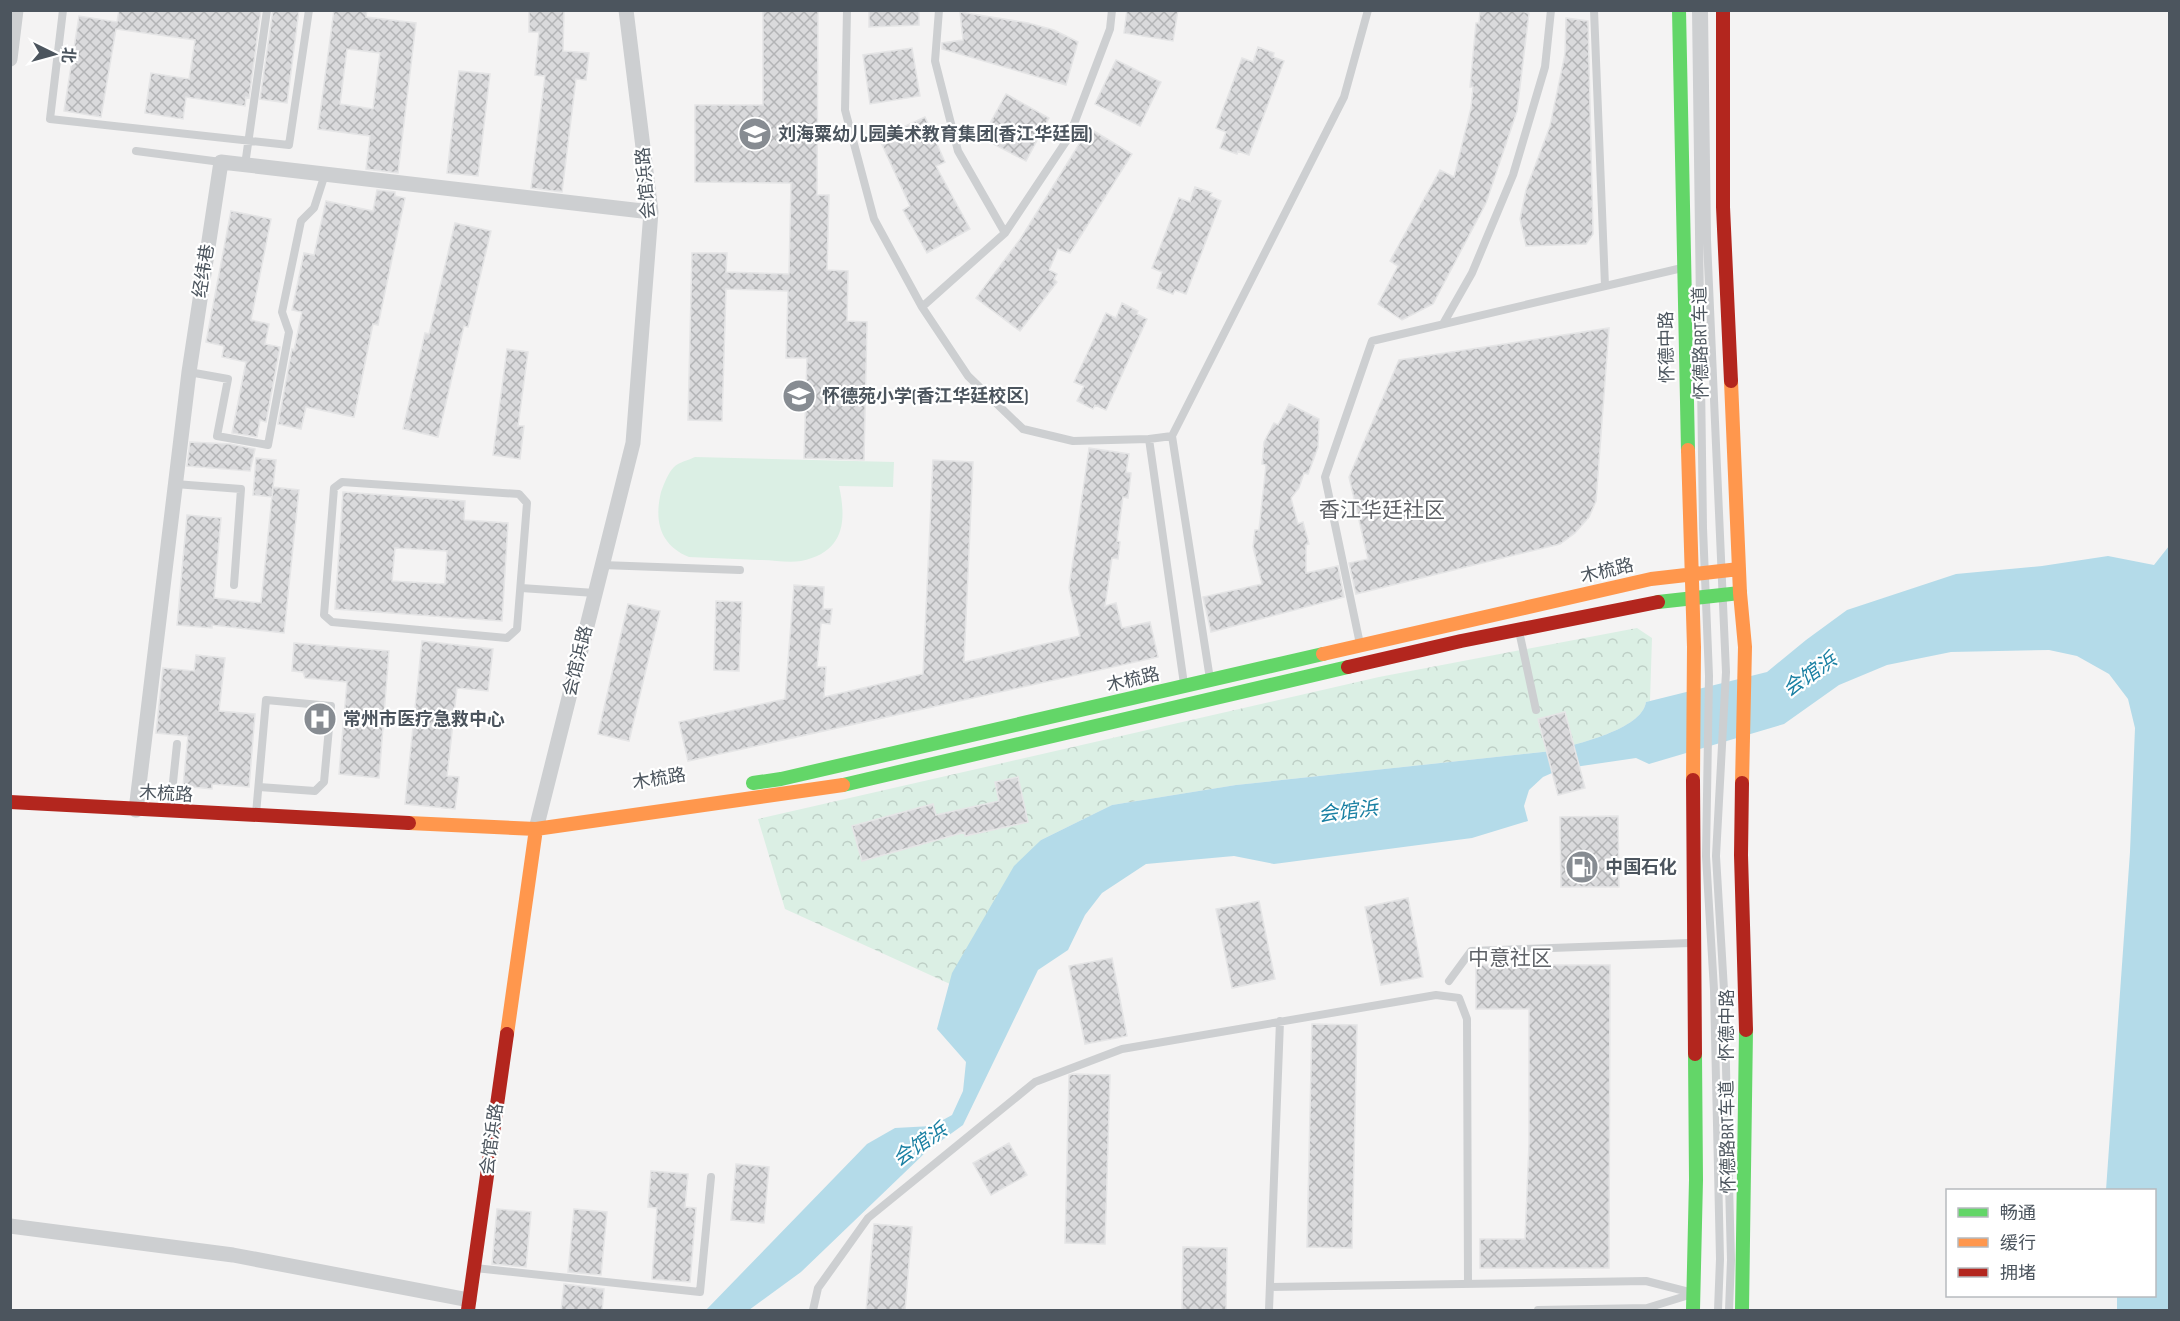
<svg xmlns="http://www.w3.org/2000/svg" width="2180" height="1321" font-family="'Sofia Sans Condensed','Noto Sans SC',sans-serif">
<defs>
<pattern id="park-crowns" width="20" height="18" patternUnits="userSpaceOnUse" patternTransform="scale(1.5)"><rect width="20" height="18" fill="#dbefe4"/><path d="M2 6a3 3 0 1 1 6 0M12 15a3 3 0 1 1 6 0" fill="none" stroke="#becfc6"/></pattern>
<pattern id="building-cross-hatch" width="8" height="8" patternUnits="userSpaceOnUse" patternTransform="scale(1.5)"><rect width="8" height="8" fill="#dadadc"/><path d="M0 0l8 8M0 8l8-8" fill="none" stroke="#b3b4b6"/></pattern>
</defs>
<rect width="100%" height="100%" fill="#f4f3f3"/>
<path fill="#dbefe4" d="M695 457 894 462 893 487 839 486C847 522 844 552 801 561 788 563 772 560 759 560 736 559 712 558 689 557 660 545 654 521 661 492 664 484 668 473 674 467 679 462 689 460 695 457Z"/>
<path fill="url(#park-crowns)" d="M1637 628 1652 638 1650 701 1646 702C1642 730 1575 744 1552 751L1236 785 1112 805 1041 840 953 973 950 984 785 909 758 819 1379 677Z"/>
<path fill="#b4dbe9" d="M2169 546V1310H2117V1296H2154V1190H2106L2130 852 2135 728 2128 699 2109 674 2077 656 2049 650 1951 652 1887 665 1839 685 1784 724 1649 764 1636 758 1561 769 1543 777 1529 790 1524 806 1528 821 1472 838 1274 864 1234 856 1146 864 1102 893 1085 915 1068 950 1038 970 963 1125 927 1151 801 1272 749 1310H706L867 1144 895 1128 932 1126 952 1115 963 1091 966 1062 937 1029 952 973 1014 866 1041 840 1112 805 1236 785 1552 751C1575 744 1642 730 1646 702L1767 672 1806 640 1847 610 1956 574 2042 566 2108 556 2154 565Z"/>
<path fill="url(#building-cross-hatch)" stroke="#e5e5e6" stroke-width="1.5" fill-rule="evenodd" d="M119 10H261L249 98 246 97 245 106 186 97 183 119 145 113 151 73 189 79 195 40 116 29 101 117 64 111 79 16 117 22Z
M273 10H299L287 103 260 99Z
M334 10H367L366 17 416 23 398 173 366 169 370 136 318 129ZM347 49 380 53 373 109 340 104Z
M529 10H564L563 51 589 53 586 80 576 79 562 192 531 188 545 76 535 75 539 32H529Z
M763 10H818L817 195H829L827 270 848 271 847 321 867 322 864 460 804 458 807 358H786L788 291 726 289 722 421 688 420 692 253H727L726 272 789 274 791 183 695 182V105H763Z
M869 10H919V25L869 27Z
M1127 10H1178L1173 41 1124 33Z
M1480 10H1515L1529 13 1517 111 1486 203 1433 304 1402 320 1378 304 1398 266 1390 261 1440 170 1454 177 1471 108 1473 87H1470L1476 23H1479Z
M960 12 1028 23 1054 30 1078 42 1066 85 942 49V43L963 40Z
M1566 18 1588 21 1593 234 1586 244 1526 246 1520 219 1526 190 1550 126 1565 54Z
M1258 47 1274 53 1273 57 1284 61 1249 155 1238 151 1237 154 1220 148 1226 132 1216 128 1242 58 1253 62Z
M912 48 920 96 870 104 863 55Z
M1116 60 1161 82 1140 126 1095 104Z
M459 71 490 74 478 176 447 173Z
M1006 94 1049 118 1026 161 982 138Z
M925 117 945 162 936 166 970 229 927 253 903 210 910 206 879 138Z
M1089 128 1132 154 1070 253 1058 249 1049 270 1057 274 1054 279 1057 282 1020 331 976 298 1021 238Z
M1195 187 1212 193 1210 196 1221 201 1186 294 1175 290 1173 294 1157 288 1162 272 1152 268 1179 198 1190 202Z
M377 190 395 192V196L405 198 378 325 373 324 354 417 306 407 301 429 278 424 292 349 294 350 302 312 292 310 304 253 314 255 326 201 373 211Z
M231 211 271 219 251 320 269 324 265 344 280 347 266 422 260 420 257 437 232 433 246 362 222 357 224 346 206 342Z
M455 223 491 231 468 327 464 326 438 437 403 429 425 333 429 334Z
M1122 303 1138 311 1137 314 1147 319 1106 410 1095 405 1093 409 1077 401 1084 386 1074 382 1106 313 1116 318Z
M1609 328 1596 501 1589 517 1575 533 1560 544 1356 594 1349 563 1368 559 1349 477 1399 360Z
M507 349 528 352 518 426H524L520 459 493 455Z
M1289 404 1319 419 1318 447 1308 474 1304 473 1299 488 1291 498 1298 524 1303 522 1309 544 1306 545V573L1338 566 1344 597 1211 632 1203 597 1262 584 1253 547 1255 530H1259L1266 465 1262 464 1264 442 1274 423 1278 425Z
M190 442 230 444 255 449 250 471 187 466Z
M1089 448 1129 454 1126 472 1131 473 1128 498 1123 497 1117 541 1120 542 1118 559 1112 558 1105 606 1116 603 1122 628 1150 622 1158 657 688 761 679 722 785 699 794 585 824 587 823 609H832L830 624 821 623 817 667H826L824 697 923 674 933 460 973 462 964 662 1080 636 1069 588Z
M256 458 276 460 272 497 253 495Z
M273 487 299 490 284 633 212 625V628L177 625 187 515 221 518 214 598 261 603Z
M343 492 465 501 464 520 508 523 502 621 335 609ZM395 548 447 551 445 584 392 581Z
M716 601 742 602 739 671 714 670Z
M628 604 660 611 629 741 598 734Z
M422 641 493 649 488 691 457 688 447 776 459 777 455 809 405 804Z
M294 643 389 651 379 778 339 774 347 682 305 678 303 672 292 671Z
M196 655 225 658 219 711 255 714 249 787 212 784V789L183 786 188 736 156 733 163 668 194 671Z
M1565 712 1585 788 1558 795 1538 719Z
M1018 777 1028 822 965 836V832L862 861 852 826 933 804 936 815 999 801 995 782Z
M1618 816 1619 887H1561L1560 817Z
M1408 898 1423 977 1381 985 1365 907Z
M1259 901 1275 979 1232 988 1216 909Z
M1112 958 1127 1036 1085 1044 1069 966Z
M1476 965H1610L1609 1268H1480V1239H1525L1529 1144V1009H1476Z
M1312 1024 1357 1025 1352 1248 1307 1247Z
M1073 1074 1110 1075 1105 1244 1065 1243 1069 1075Z
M1009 1143 1027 1175 991 1195 973 1163Z
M736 1164 769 1167 764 1223 731 1220Z
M651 1171 688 1174 685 1207 696 1208 690 1282 652 1279 657 1208 648 1207Z
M497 1209 531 1212 526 1267 492 1264Z
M574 1209 607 1212 601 1275 568 1272Z
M874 1224 912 1227 905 1311H866Z
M1183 1247 1227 1248 1226 1311H1182Z
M564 1284 604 1289 602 1311H561Z"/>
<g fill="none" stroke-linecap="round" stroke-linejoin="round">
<path stroke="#cdcfd1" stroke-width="8" d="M63 10 50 119 289 145 309 10
M847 10 845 110 874 219 922 307 968 376 1023 429 1073 441 1149 439 1172 436 1344 97 1368 10
M939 10 935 61 958 151 1005 233
M1594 10 1605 286
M1696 10 1703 528 1709 676 1706 856 1714 990 1720 1259 1718 1310
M1704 10 1707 240 1726 672 1716 856 1724 990 1731 1260 1729 1310
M136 151 221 162
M245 165 267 10
M922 307 1005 233 1069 137 1110 29 1112 10
M1443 324 1472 273 1513 175 1545 67 1551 10
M189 372 228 379 217 436 268 445 289 332 282 312 301 221 314 208 325 174
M1172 436 1210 679
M1149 439 1184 684
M342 482 519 494 527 503 517 629 507 638 332 622 324 615 334 488Z
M175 484 241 489 234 585
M602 565 740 570
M521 588 595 593
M1519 631 1536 710
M1360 644 1325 477 1372 341 1682 268
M170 811 177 744
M256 814 266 700 331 706 324 782 315 791 259 787
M1449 981 1471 951 1690 943
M475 1268 700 1292 711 1177
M1270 1287 1646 1281 1689 1292
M813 1310 818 1288 868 1218 1035 1082 1122 1049 1436 995 1459 998 1467 1019 1468 1284
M1269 1310 1280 1021
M1538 1310 1647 1308 1689 1295"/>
<path stroke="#cdcfd1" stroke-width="15" d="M10 59 16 10
M136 810 189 372 221 162 651 212
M536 829 633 443 651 212 626 10
M10 1226 233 1255 469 1300"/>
<path stroke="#63d668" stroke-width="14" d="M1679 10 1688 450
M1658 602 1740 593
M753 783 781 779 1323 654
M843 785 1348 667
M1693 1310 1696 1180 1695 1054
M1742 1310 1746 1030"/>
<path stroke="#ff974d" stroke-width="14" d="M1731 381 1740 593 1745 647 1742 783
M1688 450 1694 647 1693 780
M1323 654 1651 579 1739 569
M409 823 536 829 843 785
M507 1034 536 829"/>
<path stroke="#b3261e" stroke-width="14" d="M1723 10V207L1731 381
M1348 667 1461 641 1658 602
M1693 780 1695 1054
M1742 783 1741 855 1746 1030
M10 802 409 823
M468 1310 507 1034"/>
</g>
<defs>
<g id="school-disc" transform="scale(1.725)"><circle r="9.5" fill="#878c92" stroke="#fff"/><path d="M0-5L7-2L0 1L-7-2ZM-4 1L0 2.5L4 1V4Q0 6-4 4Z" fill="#fff"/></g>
<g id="hospital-disc" transform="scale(1.725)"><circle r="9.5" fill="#878c92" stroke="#fff"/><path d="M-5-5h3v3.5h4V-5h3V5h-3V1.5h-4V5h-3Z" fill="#fff"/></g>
<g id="fuel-disc" transform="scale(1.725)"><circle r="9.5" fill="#878c92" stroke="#fff"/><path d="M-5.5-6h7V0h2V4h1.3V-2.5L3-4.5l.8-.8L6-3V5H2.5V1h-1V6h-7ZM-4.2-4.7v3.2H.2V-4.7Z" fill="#fff"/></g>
</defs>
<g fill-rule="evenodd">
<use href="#school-disc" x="755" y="134"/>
<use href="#school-disc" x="799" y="396"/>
<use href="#hospital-disc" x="320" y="719"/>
<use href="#fuel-disc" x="1582" y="867"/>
</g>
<g text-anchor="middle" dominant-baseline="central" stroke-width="4.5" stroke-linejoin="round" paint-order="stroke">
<g font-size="18" font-weight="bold" fill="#4c555e" stroke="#fff" text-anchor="start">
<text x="778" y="134">刘海粟幼儿园美术教育集团(香江华廷园)</text>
<text x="822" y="396">怀德苑小学(香江华廷校区)</text>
<text x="343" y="719">常州市医疗急救中心</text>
<text x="1605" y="867">中国石化</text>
</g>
<g font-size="18" fill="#4c555e" stroke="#fff">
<text transform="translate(646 183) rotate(-95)">会馆浜路</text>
<text transform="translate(204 271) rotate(-81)">经纬巷</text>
<text transform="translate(1701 343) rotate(-91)">怀德路BRT车道</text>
<text transform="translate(1667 347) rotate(-91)">怀德中路</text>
<text transform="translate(1607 571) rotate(-13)">木梳路</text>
<text transform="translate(578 661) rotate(-76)">会馆浜路</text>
<text transform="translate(1133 680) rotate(-13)">木梳路</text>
<text transform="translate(659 779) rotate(-9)">木梳路</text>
<text transform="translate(166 794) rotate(3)">木梳路</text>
<text transform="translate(1727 1025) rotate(-90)">怀德中路</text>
<text transform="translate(1728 1137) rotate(-91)">怀德路BRT车道</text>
<text transform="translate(492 1139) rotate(-82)">会馆浜路</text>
</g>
<g font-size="20" font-style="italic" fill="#1a80a3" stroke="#fff">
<text transform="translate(1810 675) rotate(-35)">会馆浜</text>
<text transform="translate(1348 812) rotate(-7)">会馆浜</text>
<text transform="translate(920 1145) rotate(-34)">会馆浜</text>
</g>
<g font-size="21" fill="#5f6267" stroke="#fff">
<text x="1382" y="510">香江华廷社区</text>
<text x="1510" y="958">中意社区</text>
</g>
</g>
<rect width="2180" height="1321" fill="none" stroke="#4c555e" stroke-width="24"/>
<rect x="1946" y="1189" width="210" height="108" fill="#ffffff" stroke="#b7bbbf" stroke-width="1.5"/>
<rect x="1958" y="1208" width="30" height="9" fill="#63d668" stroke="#b7bbbf" stroke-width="1.5"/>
<text x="2000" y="1219" font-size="18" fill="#4c555e">畅通</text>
<rect x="1958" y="1238" width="30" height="9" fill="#ff974d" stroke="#b7bbbf" stroke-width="1.5"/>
<text x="2000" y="1249" font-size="18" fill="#4c555e">缓行</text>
<rect x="1958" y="1268" width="30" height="9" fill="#b3261e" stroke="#b7bbbf" stroke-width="1.5"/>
<text x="2000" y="1279" font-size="18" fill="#4c555e">拥堵</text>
<g transform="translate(54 54) rotate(95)" stroke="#ffffff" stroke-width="4.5" paint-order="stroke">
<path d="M0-4.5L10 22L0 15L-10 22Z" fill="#4c555e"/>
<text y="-9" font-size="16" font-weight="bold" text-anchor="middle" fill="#4c555e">北</text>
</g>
</svg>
